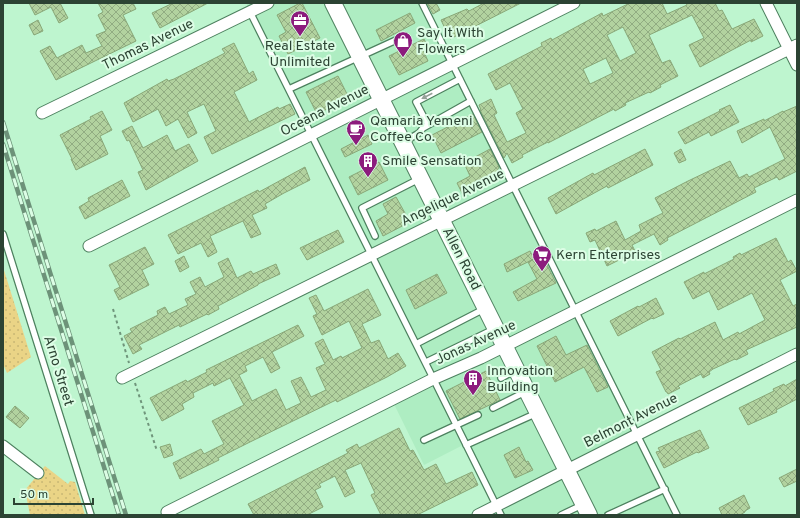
<svg xmlns="http://www.w3.org/2000/svg" width="800" height="518" font-family="Overpass,sans-serif">
<defs>
<pattern id="grass-dots" width="8" height="8" patternUnits="userSpaceOnUse"><rect width="8" height="8" fill="#ead486"/><path d="M2 2h.1M6 6h.1" fill="none" stroke="#c9b774" stroke-width="1.8" stroke-linecap="round"/></pattern>
<pattern id="building-cross-hatch" width="8" height="8" patternUnits="userSpaceOnUse"><rect width="8" height="8" fill="#b2d29f"/><path d="M0 0l8 8M0 8l8-8" fill="none" stroke="#91ac82"/></pattern>
</defs>
<rect width="100%" height="100%" fill="#bef5cf"/>
<path fill="#aeedc2" d="M246 3H422L677 515H501L465 444 424 465 392 400 433 379Z"/>
<path fill="url(#grass-dots)" d="M3 267 31 357 7 373 3 364Z
M45 466 68 484 70 481 75 482 85 515H30L25 490Z"/>
<path fill="url(#building-cross-hatch)" stroke="#88a777" fill-rule="evenodd" d="M29 3H60L68 18 59 23 51 7 35 15Z
M98 3H133L136 9 123 15 136 41 56 80 40 51 50 46 57 58 82 45 86 53 102 46 96 35 106 31 98 15 103 12Z
M173 3H208L160 28 152 13Z
M300 3H302L320 38 288 54 279 36 286 32 277 15Z
M427 3H436L440 10 433 14Z
M484 3H521L450 39 441 20 467 9 469 11Z
M630 3H662L667 14 687 5 686 3H715L719 11 722 10 732 29 754 19 763 36 751 42V40L700 67 689 45 704 38 692 15 675 23 649 35 662 63 670 60 678 76 660 85 661 87 650 93 649 92 625 103 626 105 615 111 614 109 548 143V142L522 155 523 157 512 163 507 153 504 158 480 110H481L479 105 491 99 497 113 494 115 507 142 526 133 516 113 523 109 510 83 496 90 488 74 542 46 541 43 551 38 552 40 602 13 603 16ZM623 27 636 53 620 61 607 35ZM606 58 613 73 590 84 583 69Z
M410 13 415 23 381 41 376 30Z
M38 20 43 31 34 35 29 25Z
M424 39 428 47 423 50 428 61 399 75 389 56Z
M234 43 249 74 253 71 257 80 234 92 249 122 278 107 279 109 290 104 295 114 212 154 204 137 216 131 204 104 187 112 197 133 188 138 178 119 166 126 158 109 133 122 124 103 167 79 168 81 174 79 225 53 222 49Z
M338 76 349 98 317 114 306 92Z
M730 105 739 122 711 136 709 132 685 144 678 132 720 111 719 110Z
M797 106V171L779 180 777 177 754 188 756 192 667 238 668 240 660 245 654 234 632 245 636 253 625 259V257L607 266 595 240 590 242 586 233 595 229 596 231 616 221 625 240 641 231 639 225 663 213 655 198 688 181 730 161 739 178 747 174 749 177 785 159 770 127 742 143 737 131 764 119V121L783 111V112Z
M102 111 112 130 100 136 108 154 76 170 71 159H72L60 135 91 119 90 117Z
M473 114 482 132 441 153 432 135Z
M132 126 143 148 167 135 175 151 189 144 198 161 146 190 138 172 143 170 129 140 127 141 122 131Z
M368 135 372 144 345 157 341 149Z
M490 149 499 167 495 175 471 187 473 190 463 195 457 183 470 176 464 163Z
M645 149 653 165 608 188 607 186 556 214 548 198 593 173 594 175Z
M681 149 686 160 679 163 674 153Z
M379 162 388 180 358 195 349 177Z
M305 167 310 180 284 193 265 204 267 208 252 215 261 234 251 238 243 221 210 236 217 252 208 257 201 243 178 254 168 235 258 190 259 192Z
M122 180 130 196 85 219 79 207 89 201 88 198Z
M396 197 410 222 383 236 376 221 388 214 383 204Z
M338 230 344 242 307 260 300 248Z
M776 238 788 262 791 260 797 271 780 280 793 306 797 304V327L746 350 748 354 736 360 735 359 713 369 709 372 710 374 703 378 701 374 678 386 680 388 668 394 667 392H666L656 372 661 370 652 352 679 338 680 339 715 322 723 340 738 332 739 334 765 320 752 293 718 310 709 291 693 299 684 282 704 272V274L734 259 733 257 740 253 741 255Z
M145 247 154 264 142 270 149 285 119 300 114 290 120 287 109 265Z
M530 251 534 259 507 272 504 264Z
M542 255 556 283 518 301 513 292 537 279 528 262Z
M184 256 189 267 180 272 175 261Z
M228 258 237 278 251 271 253 274 276 264 280 274 258 284V285L218 306 219 309 208 315 207 314 180 327 179 325 139 345 142 349 133 354 124 336 132 332 130 329 158 315 157 311 165 307 169 314 188 305 185 299 196 294 190 282 200 277 205 287 224 277 218 263Z
M437 274 447 293 415 309 406 290Z
M368 289 381 315 362 324 371 343 379 340 388 359 398 353 406 366 387 377 337 402 336 400 250 442 218 458 219 460 180 479 173 463 201 449 204 454 224 444 212 421 244 405 230 378 214 386 213 383 193 393 194 397 182 404 184 409 162 421 150 398 186 380 187 382 207 372 206 370 298 325 304 336 272 352 280 368 271 373 263 357 245 366 247 371 239 375 252 401 276 389 286 410 301 403 291 381 301 377 311 397 326 390 316 368 325 364 315 343 323 339 333 360 341 356 342 358 362 348 349 321 322 335 313 316 317 314 309 298 316 295 324 311Z
M656 298 664 314 653 319 652 318 618 336 610 321 638 306 639 307Z
M556 336 566 355 587 345 608 387 597 392 584 367 555 382 537 346Z
M486 371 500 400 460 419 446 391Z
M797 379V399L776 410 777 412 748 425 739 408 774 391 773 389 784 384 785 386Z
M15 406 29 418 20 428 6 417Z
M399 428 410 451 413 450 424 470 436 464 446 484 472 472 478 485 417 515H381L371 495 375 493 361 463 345 470 355 492 345 497 335 476 319 484 321 487 315 490 323 507 307 515H254L248 504 348 453 346 450 357 444 359 448Z
M700 430 709 448 698 453 697 452 664 468 656 452 660 451 658 448Z
M170 444 173 455 164 458 160 447Z
M519 447 526 462 528 461 533 470 515 478 504 455Z
M797 469V481L784 487 779 478Z
M744 495 750 508 745 511V512L740 515H722L719 508Z"/>
<g fill="none" stroke-linecap="round" stroke-linejoin="round">
<g stroke="#4d815f" stroke-width="8">
<path id="lane" d="M422 3 677 515
M250 12 429 370 501 515
M289 89 405 36
M428 125 416 102 460 79
M404 142 419 133 423 128 471 101
M3 234 91 515
M375 236 362 208 419 179
M416 344 484 309
M426 362 494 329
M501 378 516 370
M493 408 525 392
M424 440 478 415
M466 445 537 413
M561 515 582 505
M608 515 665 489"/>
</g>
<g stroke="#4d815f" stroke-width="13">
<path id="street" d="M766 3 797 65
M42 113 268 3
M89 246 574 3
M122 378 797 45
M3 446 38 473
M167 512 433 379 481 358 797 200
M478 515 797 354"/>
</g>
<g stroke="#4d815f" stroke-width="18">
<path id="secondary" d="M333 3 589 515"/>
</g>
<path stroke="#6f957b" stroke-width="2" stroke-dasharray="3 3" stroke-linecap="butt" d="M113 309 129 363
M135 383 157 451"/>
<use href="#lane" stroke="#fff" stroke-width="5.5"/>
<use href="#street" stroke="#fff" stroke-width="11"/>
<use href="#secondary" stroke="#fff" stroke-width="16"/>
<g stroke="#6d9279" stroke-width="4.5">
<path id="rail" d="M3 122 126 515
M3 144 119 515"/>
</g>
<use href="#rail" stroke="#dcfde5" stroke-width="3" stroke-dasharray="9" stroke-linecap="butt"/>
</g>
<defs><path id="oneway-solid" d="M-6-.8H1V-3.2L6.5 0L1 3.2V.8H-6Z"/></defs>
<use fill="#96a199" href="#oneway-solid" transform="translate(427 96) rotate(153)"/>
<defs>
<g id="office-pin" transform="scale(1)"><path d="M0 17L-7.5 6A9.5 9.5 0 1 1 7.5 6Z" fill="#8c1b7d" stroke="#dcfde5"/><path d="M-6-3h4V-5.5h4V-3h4V5H-6ZM-1-4.5V-3h2v-1.5ZM-6 0V1H6V0Z" fill="#fff"/></g>
<g id="shop-pin" transform="scale(1)"><path d="M0 17L-7.5 6A9.5 9.5 0 1 1 7.5 6Z" fill="#8c1b7d" stroke="#dcfde5"/><path d="M-5-2.5h2.3a2.7 3.5 0 0 1 5.4 0H5L5.5 6h-11ZM-1.5-2.5h3a1.5 2.3 0 0 0-3 0Z" fill="#fff"/></g>
<g id="cafe-pin" transform="scale(1)"><path d="M0 17L-7.5 6A9.5 9.5 0 1 1 7.5 6Z" fill="#8c1b7d" stroke="#dcfde5"/><path d="M-5.5-4.5H6V0H3Q3 3.5 0 3.5H-2.5Q-5.5 3.5-5.5 0ZM3-3.2v2h1.7v-2ZM-6 4.5H4V6H-6Z" fill="#fff"/></g>
<g id="building-pin" transform="scale(1)"><path d="M0 17L-7.5 6A9.5 9.5 0 1 1 7.5 6Z" fill="#8c1b7d" stroke="#dcfde5"/><path d="M-4-6H4V6H1V3H-1V6H-4ZM-2.5-4.3h1.7v1.8h-1.7ZM.8-4.3h1.7v1.8H.8ZM-2.5-1h1.7V.8h-1.7ZM.8-1h1.7V.8H.8Z" fill="#fff"/></g>
<g id="supermarket-pin" transform="scale(1)"><path d="M0 17L-7.5 6A9.5 9.5 0 1 1 7.5 6Z" fill="#8c1b7d" stroke="#dcfde5"/><path d="M-6-5.5h2.5l.6 2H6L4.5 2H-2.5L-4.4-4H-6ZM-1.5 3.2a1.3 1.3 0 1 0 .1 0ZM3 3.2a1.3 1.3 0 1 0 .1 0Z" fill="#fff"/></g>
</defs>
<g fill-rule="evenodd">
<use href="#office-pin" x="300" y="20"/>
<use href="#shop-pin" x="403" y="41"/>
<use href="#cafe-pin" x="356" y="129"/>
<use href="#building-pin" x="368" y="161"/>
<use href="#supermarket-pin" x="542" y="255"/>
<use href="#building-pin" x="473" y="379"/>
</g>
<g text-anchor="middle" dominant-baseline="central" stroke-width="4" stroke-linejoin="round" paint-order="stroke">
<g font-size="14" fill="#2c4333" stroke="#dcfde5" text-anchor="start">
<text x="417" y="33">Say It With<tspan x="417" dy="16">Flowers</tspan></text>
<text x="300" y="46" text-anchor="middle">Real Estate<tspan x="300" dy="16">Unlimited</tspan></text>
<text x="370" y="121">Qamaria Yemeni<tspan x="370" dy="16">Coffee Co.</tspan></text>
<text x="382" y="161">Smile Sensation</text>
<text x="556" y="255">Kern Enterprises</text>
<text x="487" y="371">Innovation<tspan x="487" dy="16">Building</tspan></text>
</g>
<g font-size="14" fill="#2c4333" stroke="#dcfde5">
<text transform="translate(148 45) rotate(-26)">Thomas Avenue</text>
<text transform="translate(325 111) rotate(-27)">Oceana Avenue</text>
<text transform="translate(453 198) rotate(-26)">Angelique Avenue</text>
<text transform="translate(461 259) rotate(63)">Allen Road</text>
<text transform="translate(476 343) rotate(-25)">Jonas Avenue</text>
<text transform="translate(58 371) rotate(73)">Arno Street</text>
<text transform="translate(631 421) rotate(-27)">Belmont Avenue</text>
</g>
</g>
<rect width="800" height="518" fill="none" stroke="#2c4333" stroke-width="8"/>
<path d="M14 498v6h79v-6" fill="none" stroke="#2c4333" stroke-width="2"/>
<text x="20" y="498" font-size="12" fill="#2c4333" stroke="#dcfde5" stroke-width="3" paint-order="stroke">50 m</text>
</svg>
